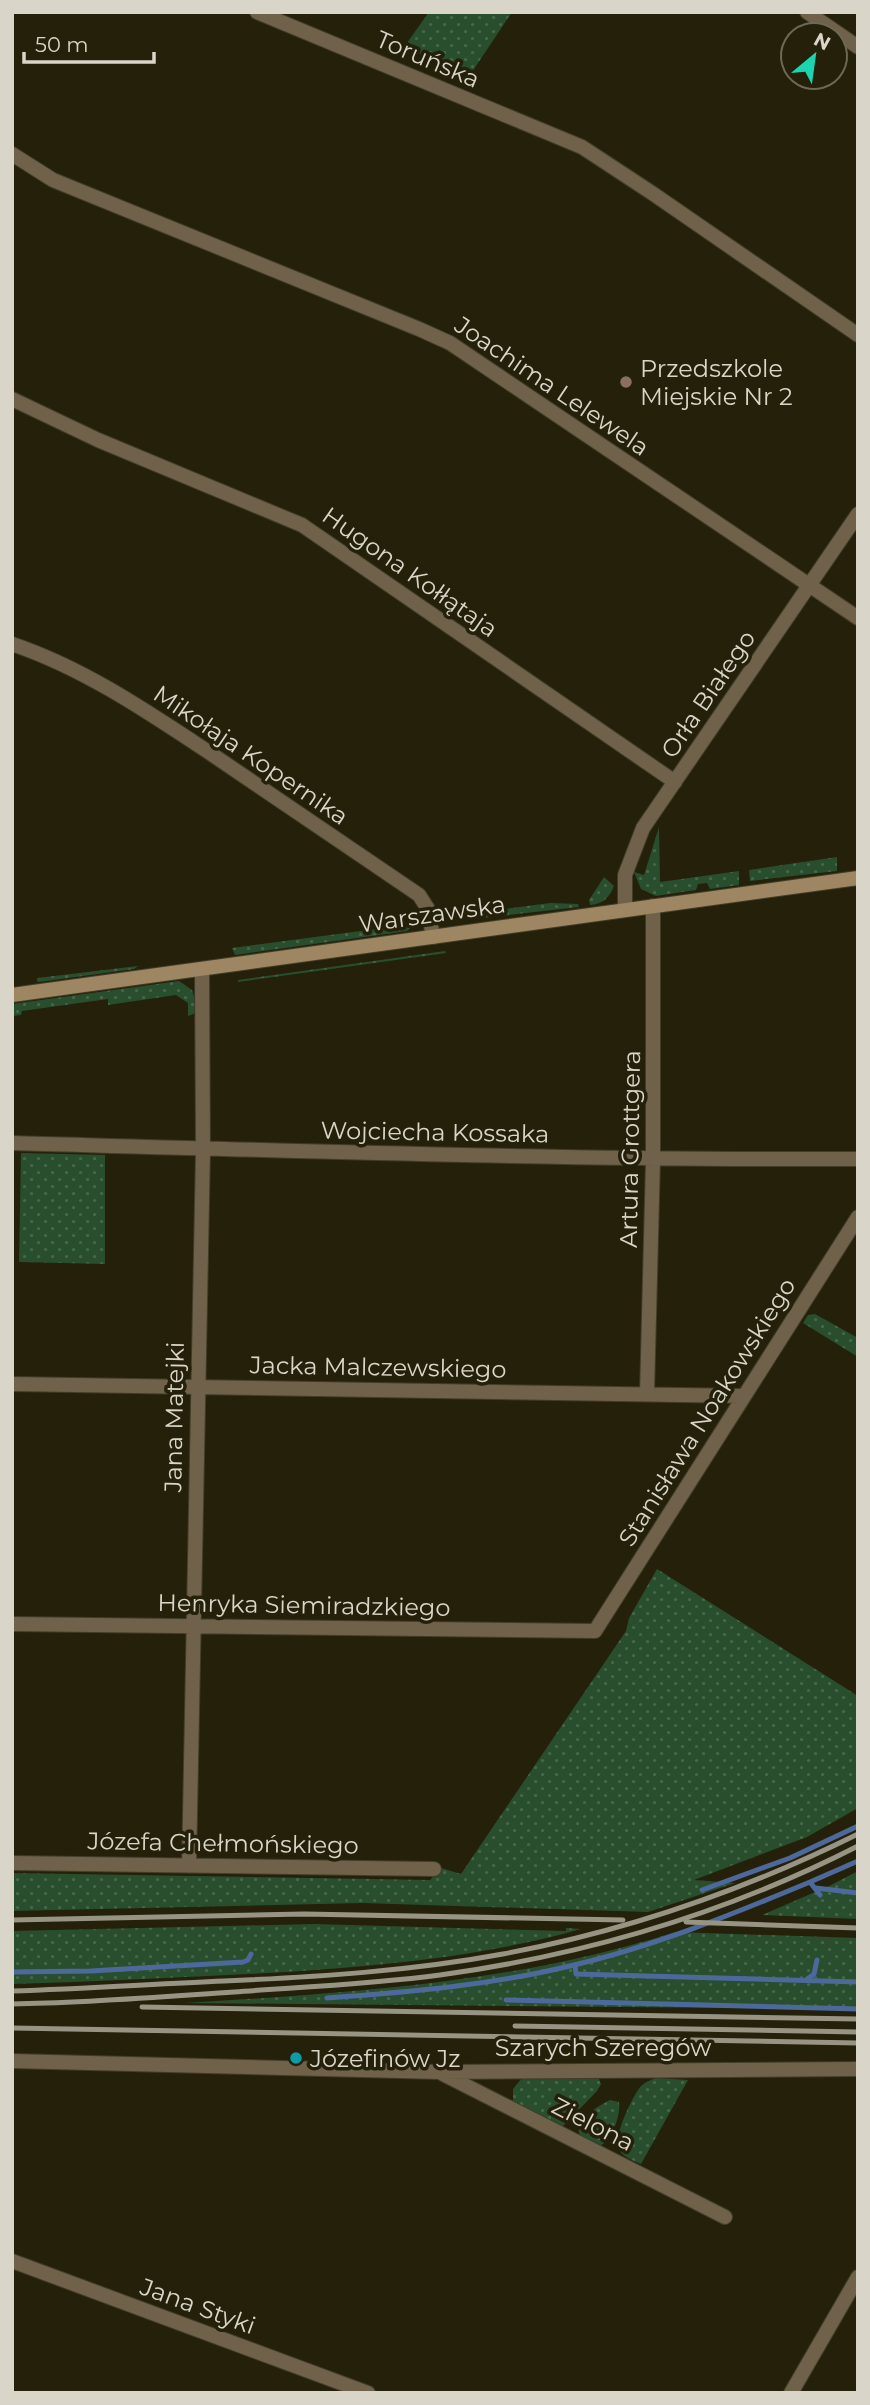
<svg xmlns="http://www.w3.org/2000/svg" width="870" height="2405" font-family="Montserrat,sans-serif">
<defs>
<pattern id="grass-dots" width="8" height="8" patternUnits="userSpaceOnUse" patternTransform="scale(1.75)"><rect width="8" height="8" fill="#284e2e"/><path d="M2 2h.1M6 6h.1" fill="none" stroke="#47674b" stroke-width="1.8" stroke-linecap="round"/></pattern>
</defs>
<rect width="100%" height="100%" fill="#24200a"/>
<path fill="url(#grass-dots)" d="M429 12H512L470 75 404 47Z
M659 827 660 882 739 871V885L710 889 707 883 698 884 696 890 656 896 641 889 634 872 644 875Z
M837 857V871L750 881 749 870Z
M604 877 614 886C609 898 603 904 590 905L589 900Z
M550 903 578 904 579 907 474 919 473 913Z
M414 924 407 931 235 955 232 948Z
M445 951 446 953 238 982V980Z
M138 966 134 969 39 982 37 981V978Z
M179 981 192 990 196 1003V1013L188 1016V1003L176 995 108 1005V999L22 1011 21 1015 12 1016V1004Z
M21 1153 105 1155V1264L19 1262Z
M815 1314 858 1338V1357L803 1323 808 1315Z
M657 1569 858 1696V1808L807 1837 694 1880 735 1883 648 1912 363 1903 12 1911V1873L430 1880 441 1868 461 1874 626 1631 629 1618Z
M858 1871V1919L762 1915 829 1886Z
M314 1924 566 1931V1928L581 1929C468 1961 347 1969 229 1975 157 1978 85 1982 12 1984V1931Z
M675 1932 858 1938V2009L184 2003C349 1993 517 1983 675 1932Z
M593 2076 599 2079 601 2084 597 2091 563 2126 559 2128 513 2104V2089L522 2078Z
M656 2078 688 2080 641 2164C634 2161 622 2157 618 2148 613 2137 633 2095 641 2086 645 2082 651 2080 656 2078Z
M610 2100 619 2102C621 2117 611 2142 597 2148 592 2145 585 2143 582 2139 569 2123 598 2106 610 2100Z"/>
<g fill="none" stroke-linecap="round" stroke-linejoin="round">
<path stroke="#4d699b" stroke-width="5" d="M816 1888 858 1893
M702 1890 790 1858 858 1826
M820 1895 810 1882 858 1861
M575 1965 576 1974 858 1982
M12 1972 91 1971 243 1962 248 1960 251 1954
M806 1980 814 1974 817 1960
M327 1998C410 1992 493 1985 574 1965 655 1946 733 1914 810 1882
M506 2000 858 2009"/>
<g stroke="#413d29" stroke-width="16">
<path id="street" d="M257 12 582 147 652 193 858 335
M807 12 858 47
M12 154 53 180 419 329 450 343 858 618
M12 399 98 440 302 525 675 782
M12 644C83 668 145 710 207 751 278 799 348 847 419 895L428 909 433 937
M625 910V875L643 828 858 514
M12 1143C294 1151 576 1160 858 1159
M12 1384 743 1396
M647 1394 653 1160V906
M12 1624 595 1631 858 1217
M12 1863 434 1869
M189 1866 203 1150 202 969
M12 2061 439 2072 858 2069
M443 2074 725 2217
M12 2261 368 2393
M791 2393 858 2277"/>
</g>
<g stroke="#413d29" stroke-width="16">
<path id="secondary" d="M12 995 858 878"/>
</g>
<use href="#street" stroke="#70614a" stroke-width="14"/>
<use href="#secondary" stroke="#9d8661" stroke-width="14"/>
<path stroke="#979484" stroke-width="5" d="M12 1920 304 1914 623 1920
M686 1922 858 1928
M12 1991C83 1989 153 1984 224 1981 317 1977 411 1971 503 1954 627 1931 745 1890 858 1834
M12 2004C86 2003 160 1997 234 1992 303 1987 372 1984 440 1975 585 1955 727 1913 858 1846
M142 2007 858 2019
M515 2026 858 2032
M12 2028 858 2043"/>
</g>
<circle fill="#8d6e63" stroke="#24200a" stroke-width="2.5" cx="626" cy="382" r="7"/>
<circle fill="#0f9aa8" stroke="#24200a" stroke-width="2.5" cx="296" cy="2058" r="7"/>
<g text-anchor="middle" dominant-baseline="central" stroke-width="7" stroke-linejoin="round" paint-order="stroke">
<g font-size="24" fill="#d9d6c9" stroke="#24200a">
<text transform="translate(428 59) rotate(23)">Toruńska</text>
<text transform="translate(552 386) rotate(34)">Joachima Lelewela</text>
<text transform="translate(410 572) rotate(35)">Hugona Kołłątaja</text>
<text transform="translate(708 694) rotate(-56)">Orła Białego</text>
<text transform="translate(251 755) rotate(34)">Mikołaja Kopernika</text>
<text transform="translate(432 914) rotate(-8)">Warszawska</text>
<text transform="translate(435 1132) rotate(1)">Wojciecha Kossaka</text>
<text transform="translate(630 1149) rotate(-89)">Artura Grottgera</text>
<text transform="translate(378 1367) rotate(1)">Jacka Malczewskiego</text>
<text transform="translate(707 1412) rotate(-58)">Stanisława Noakowskiego</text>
<text transform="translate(174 1417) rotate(-89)">Jana Matejki</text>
<text transform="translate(304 1605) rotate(1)">Henryka Siemiradzkiego</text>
<text transform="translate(223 1843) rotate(1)">Józefa Chełmońskiego</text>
<text x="603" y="2047">Szarych Szeregów</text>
<text transform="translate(593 2124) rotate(27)">Zielona</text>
<text transform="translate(198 2306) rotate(20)">Jana Styki</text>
</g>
<g font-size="24" fill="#d9d6c9" stroke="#24200a" text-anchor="start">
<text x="640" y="368">Przedszkole<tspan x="640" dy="28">Miejskie Nr 2</tspan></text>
<text x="310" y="2058">Józefinów Jz</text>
</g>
</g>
<rect width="870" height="2405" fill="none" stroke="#d9d6c9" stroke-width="28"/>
<g transform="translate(814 56) rotate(29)"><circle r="33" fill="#24200a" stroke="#6c6956" stroke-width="2"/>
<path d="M0-5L12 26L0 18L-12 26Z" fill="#1bd5b1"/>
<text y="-10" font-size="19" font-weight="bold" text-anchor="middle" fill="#d9d6c9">N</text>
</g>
<path d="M24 52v10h130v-10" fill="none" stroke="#d9d6c9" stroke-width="3.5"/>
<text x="35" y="52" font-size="21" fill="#d9d6c9" stroke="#24200a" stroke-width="5" paint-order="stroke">50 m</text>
</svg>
